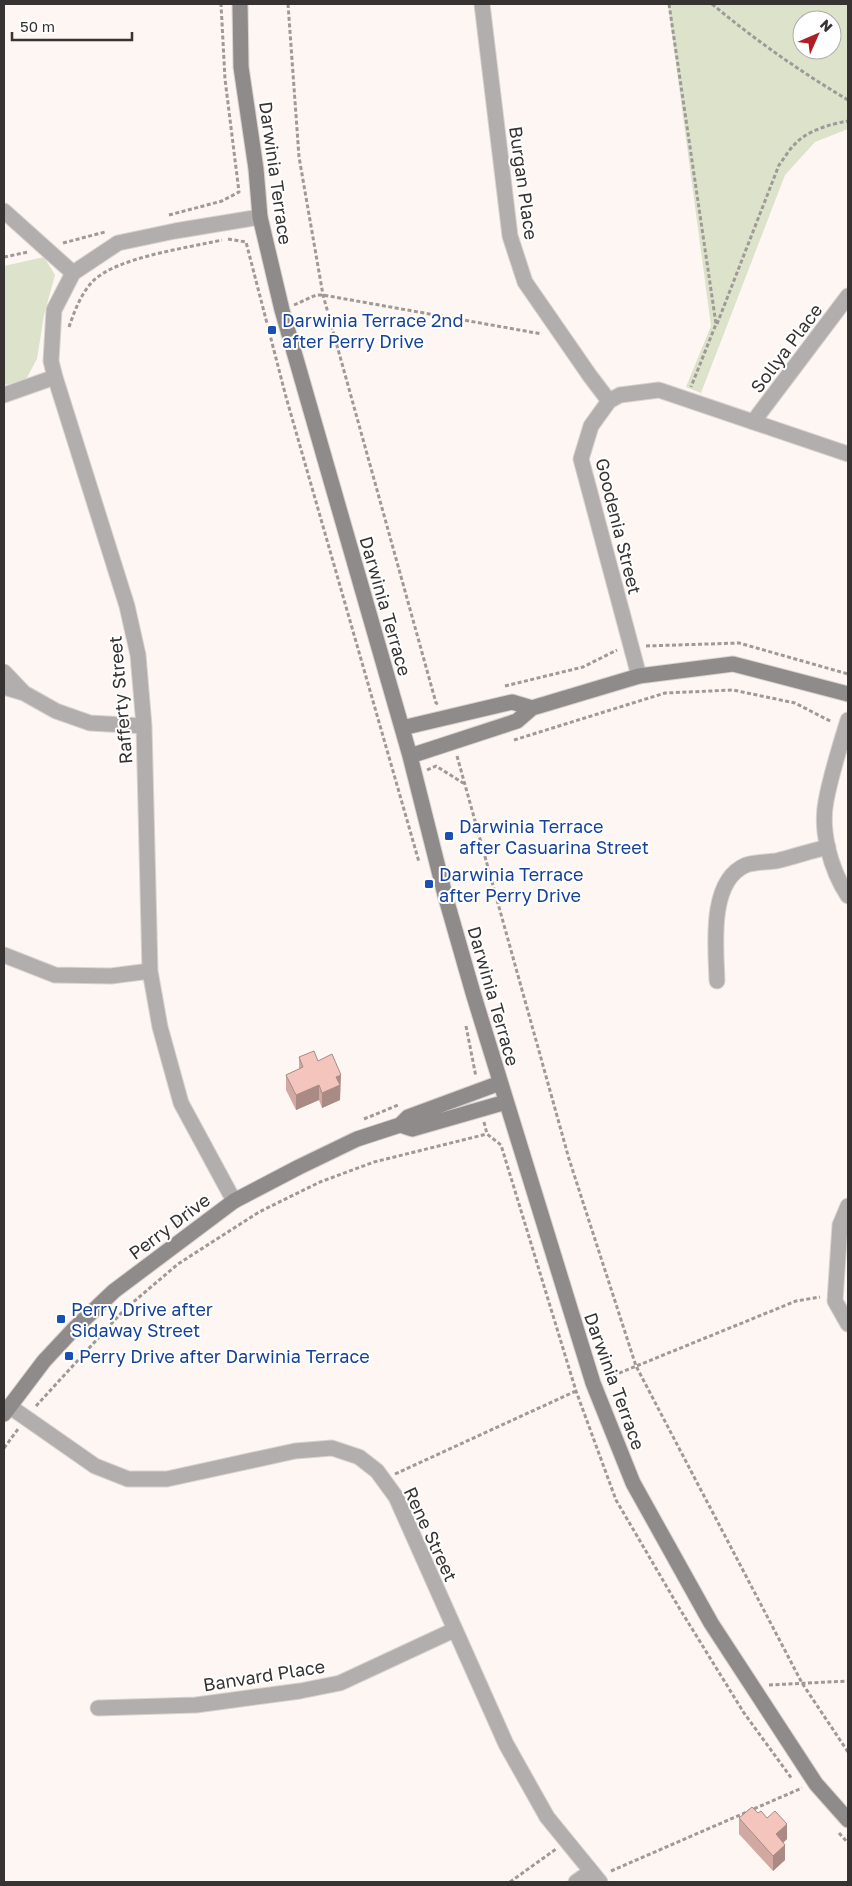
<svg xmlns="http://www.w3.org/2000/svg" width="852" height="1886" font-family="'Golos Text',sans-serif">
<rect width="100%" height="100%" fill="#fdf6f2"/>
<path fill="#dce3ca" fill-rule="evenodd" d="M668 4H848V129L815 142 785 175 701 393 686 387 711 326ZM802 20H832V50H802Z
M44 257 55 275 44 315 37 359 25 381 4 385V266Z"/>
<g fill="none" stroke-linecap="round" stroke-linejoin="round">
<g stroke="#d9d3cf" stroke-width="17">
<path id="street" d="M482 4 510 236 525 282 590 376 609 401
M4 211 73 273
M4 395 55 377
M753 422 848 296
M4 672 24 693
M639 676 581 459 591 426 609 401 620 395 659 390 848 454
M4 687 24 693 56 711 90 723 144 726
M848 720C840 746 831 774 826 801 820 832 831 870 848 896
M4 955 55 975 111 976 150 971
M717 981C716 948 708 881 746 865 755 862 767 862 776 861 793 857 810 851 828 847
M234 1201 181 1103 160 1027 150 971 144 726 138 655 127 606 55 377 51 361 54 310 73 273 118 243 175 231 260 217
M848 1206 840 1225 835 1301 848 1324
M9 1406 95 1466 128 1479H167L295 1451 332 1448 359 1457 377 1471 396 1497 506 1744 547 1817 600 1882
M98 1708 196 1705 300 1691 340 1683 454 1630
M576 1882 590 1872"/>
</g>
<g stroke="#d9d3cf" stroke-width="17">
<path id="secondary" d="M240 4 241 67 256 169 260 217 282 310 410 756 445 895 473 993 593 1383 633 1483 711 1623 816 1784 848 1820
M402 728 512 702 532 708
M410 756 517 721 532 708 639 676 733 664 848 694
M400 1125 412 1129 506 1102
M4 1414 44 1361 73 1330 114 1291 234 1201 299 1167 357 1139 400 1125 408 1117 500 1083"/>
</g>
<path stroke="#9f9a97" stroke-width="3" stroke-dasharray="4 2.5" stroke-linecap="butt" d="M288 4 299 157 323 295 436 703 438 704
M669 4 716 324 691 387
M712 4C755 40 801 72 848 100
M169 215 222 201 239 192 225 79 221 4
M228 239 246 242 286 397 419 862
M63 243 105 232
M4 257 28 252
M294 305 316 295H323L542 334
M717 324 779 165C784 159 788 151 794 145 806 131 830 124 848 121
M69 327C74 312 81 294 92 282 116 257 188 248 222 240
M646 646 739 643 848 674
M505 686 583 667 617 650
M514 740 665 693 733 690 795 703 832 722
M457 756 569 1159 636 1366 802 1683 848 1752
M427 770 436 766 463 783
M466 1026 476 1077
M364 1119 398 1105
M484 1122 487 1134 501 1145 576 1391 616 1500 678 1606 744 1713 792 1779
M173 1226 208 1200
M607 1378 796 1301 820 1297
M36 1406 124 1310 178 1264 259 1212 320 1182 374 1162 487 1134
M4 1448 18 1429
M395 1474 576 1391
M769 1685 848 1681
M839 1833 848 1843
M611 1871 802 1788
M510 1882 556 1849"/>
<use href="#street" stroke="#b2aeae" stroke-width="15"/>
<use href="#secondary" stroke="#908b8b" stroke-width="15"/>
</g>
<path fill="#d1a9a2" d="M299 1057 318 1061 341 1090H340V1100L322 1108 319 1100 296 1110 286 1090V1075L299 1069Z
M758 1813 767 1818 787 1839 783 1843 785 1860 773 1871 739 1834V1818Z"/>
<path fill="#aa8a84" d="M341 1075 340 1100 322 1108V1093L336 1077Z
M319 1085V1100L296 1110V1095Z
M787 1824V1839L776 1849V1834Z
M785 1845V1860L773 1871V1856Z"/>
<path fill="#f3c5bc" stroke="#aa8a84" d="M314 1051 318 1061 332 1054 341 1075 336 1077 340 1085 322 1093 319 1085 296 1095 286 1075 303 1067 299 1057Z
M752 1807 758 1813 761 1811 767 1818 775 1811 787 1824 776 1834 785 1845 773 1856 739 1818Z"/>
<g fill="#1a4fb4" stroke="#fff" stroke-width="2">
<rect x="267" y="325" width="10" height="10" rx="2.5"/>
<rect x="444" y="831" width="10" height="10" rx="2.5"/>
<rect x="424" y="879" width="10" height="10" rx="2.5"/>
<rect x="56" y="1314" width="10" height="10" rx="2.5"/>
<rect x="64" y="1351" width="10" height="10" rx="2.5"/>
</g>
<g text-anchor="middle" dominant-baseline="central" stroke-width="4" stroke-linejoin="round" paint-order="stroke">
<g font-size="18" fill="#363332" stroke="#fff">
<text transform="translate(276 173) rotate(82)">Darwinia Terrace</text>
<text transform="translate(524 183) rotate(82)">Burgan Place</text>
<text transform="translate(786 348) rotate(-53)">Sollya Place</text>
<text transform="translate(619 526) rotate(76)">Goodenia Street</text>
<text transform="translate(386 606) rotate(74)">Darwinia Terrace</text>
<text transform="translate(120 700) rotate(-95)">Rafferty Street</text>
<text transform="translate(494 996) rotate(74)">Darwinia Terrace</text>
<text transform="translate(169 1226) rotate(-37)">Perry Drive</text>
<text transform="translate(615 1381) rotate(70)">Darwinia Terrace</text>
<text transform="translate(431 1534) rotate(65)">Rene Street</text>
<text transform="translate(264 1675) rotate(-9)">Banvard Place</text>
</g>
<g font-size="18" fill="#164399" stroke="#fff" text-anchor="start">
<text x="282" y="320">Darwinia Terrace 2nd<tspan x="282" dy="21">after Perry Drive</tspan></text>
<text x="459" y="826">Darwinia Terrace<tspan x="459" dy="21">after Casuarina Street</tspan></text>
<text x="439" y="874">Darwinia Terrace<tspan x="439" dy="21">after Perry Drive</tspan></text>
<text x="71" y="1309">Perry Drive after<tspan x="71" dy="21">Sidaway Street</tspan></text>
<text x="79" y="1356">Perry Drive after Darwinia Terrace</text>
</g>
</g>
<rect width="852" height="1886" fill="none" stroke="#363332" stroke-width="10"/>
<g transform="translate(817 35) rotate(45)"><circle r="24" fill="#ffffff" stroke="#afadad"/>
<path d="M0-4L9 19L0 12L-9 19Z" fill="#b01e25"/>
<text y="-8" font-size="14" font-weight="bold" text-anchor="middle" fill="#363332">N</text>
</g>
<path d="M12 32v8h120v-8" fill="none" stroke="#363332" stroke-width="2.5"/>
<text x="20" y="32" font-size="15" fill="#363332" stroke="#ffffff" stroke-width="4" paint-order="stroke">50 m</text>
</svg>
